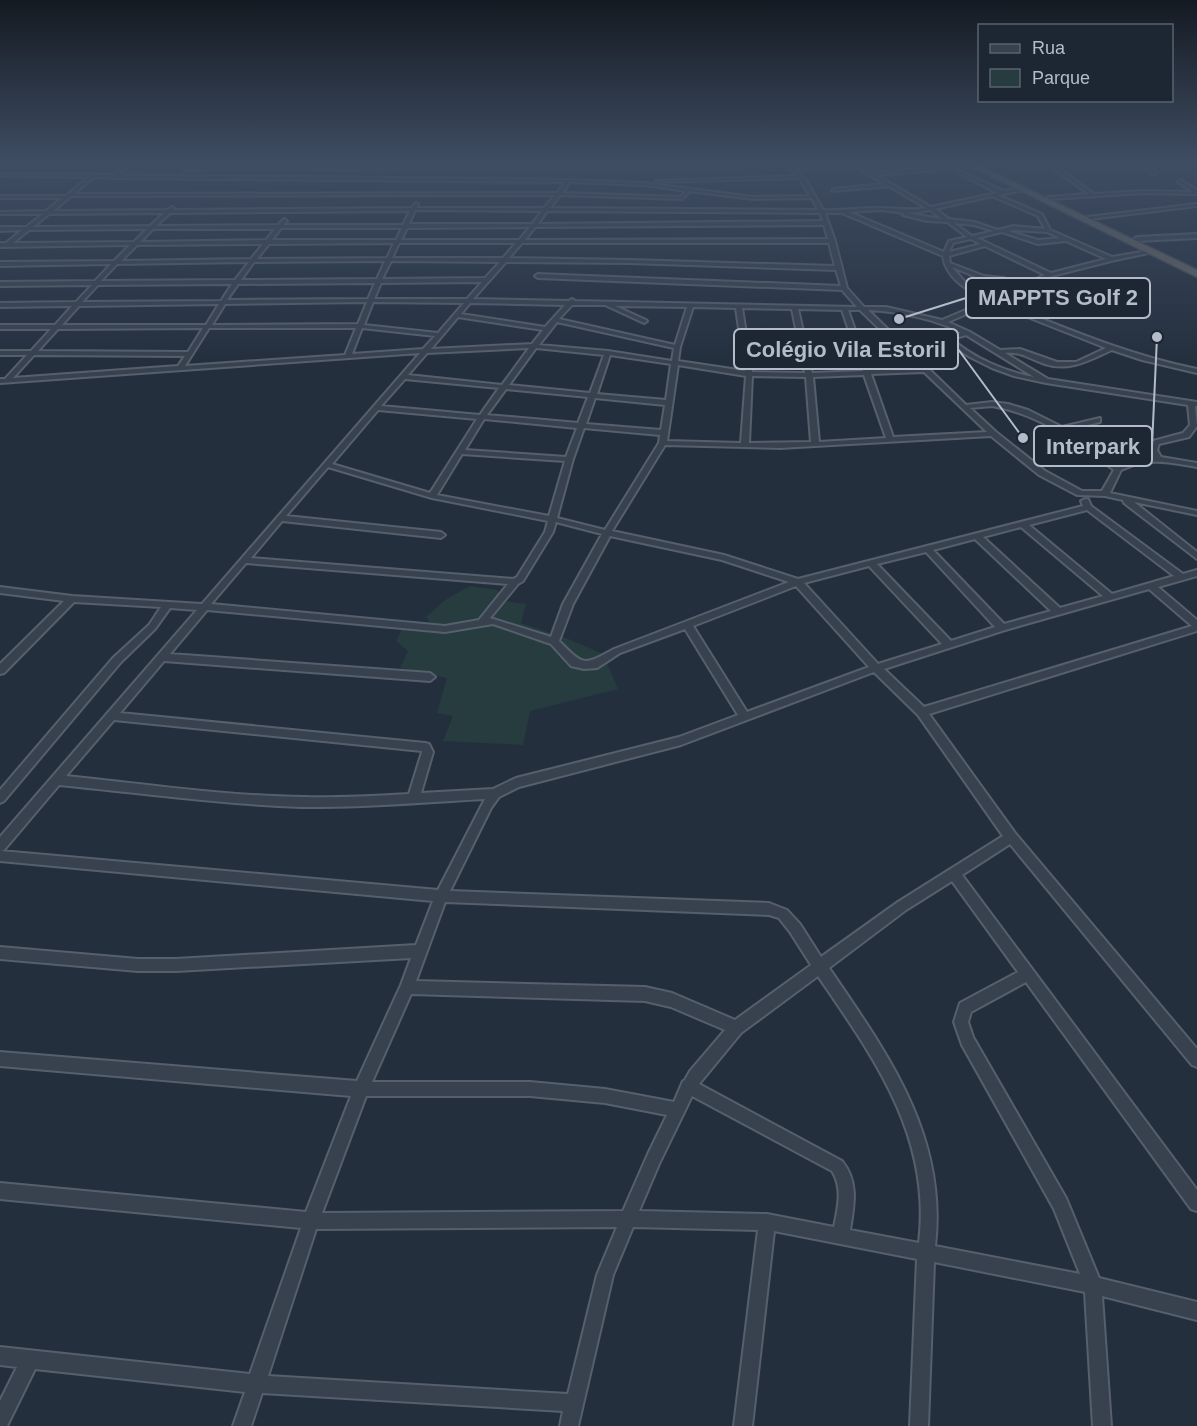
<svg xmlns="http://www.w3.org/2000/svg" width="1197" height="1426" font-family="Arial,sans-serif">
<rect width="100%" height="100%" fill="#242f3e"/>
<path fill="#263c3f" d="M470 586 497 590 504 601 526 604 521 623 566 638 603 654 618 689 530 711 523 745 443 741 453 716 437 713 447 678 400 668 408 651 396 641 403 627 430 623 426 617 445 600Z"/>
<g fill="none" stroke-linecap="round" stroke-linejoin="round">
<g stroke="#565f6c" stroke-width="4">
<path id="minor" d="M126 163H130L119 175 569 180 644 183 753 197 810 196 799 178 658 182 656 181 797 176 785 163H789L794 168 835 163 833 164 796 170 804 177 823 210C843 211 863 207 882 208 898 208 911 211 926 208L889 186 832 191 834 189 884 184 849 163H853L871 173 946 167 939 163H944L1003 191 1024 188V190L998 195 1042 214 1050 230 1112 257 1153 250V252L1111 261 1052 276 997 301C1063 327 1127 355 1197 369V373L1142 360 1112 350C1089 360 1070 372 1045 364 1030 359 1021 351 1005 353L1048 379 1197 402V406H1195L1197 426 1189 437 1159 444 1157 450 1161 457 1197 463V467C1168 462 1149 457 1121 470L1110 493 1197 511V515L1134 502 1197 552V559L1124 503 1123 500 1105 496 1077 495 1039 475 991 436 780 448 665 445 612 531 724 555 798 579 1083 506 1081 501 1085 499H1088L1091 506 1183 574 1197 570V576L1158 587 1197 620V631L929 714 1015 833 1197 1049V1067L1192 1065 1010 844 962 875 1197 1190V1211L1191 1209 1026 982 971 1012 968 1022 973 1037 1066 1198 1099 1278 1197 1302V1320L1102 1296 1111 1426H1093L1085 1292 934 1262 928 1426H910L917 1259 774 1231 752 1426H734L758 1230 633 1227 613 1275 578 1426H560L563 1411 262 1393 251 1426H233L245 1392 35 1369 7 1426H0V1401L17 1367 0 1365V1347L250 1374 301 1228 0 1199V1183L306 1212 351 1096 0 1066V1052L357 1081 401 985 411 958 176 971H138L0 959V947L138 959H176L416 945 433 901 0 861V837L197 610 170 608 155 629 121 662 4 801 0 803V790L113 658 149 625 161 607 74 602 4 673 0 674V664L64 601 0 593V587L72 596 202 604 420 353 0 383V379H5L27 355H0V351H31L51 329H0V325H55L72 306 0 307V303L76 302 92 285 0 286V282L95 281 111 264 0 266V262L114 261 130 245 0 247V243H6L22 230 0 231V227H26L43 214H0V212L46 211 62 198H0V196H66L89 177 0 176V174L114 175ZM951 169 997 193 931 207 876 175ZM94 177 114 178 565 182 557 193 74 194ZM570 182 644 185 686 191 681 197 562 193ZM690 191 753 199 812 198 818 210 550 208 560 195 682 199ZM555 195 544 208H417L418 204 416 203 412 208 173 210 174 208 172 207 167 210 53 211 71 196ZM992 196 1038 216 1045 229 1013 226 998 230 974 222 949 219 935 209ZM415 210 542 211 532 224H409ZM881 210 904 213 903 215 927 221 947 222 967 237 949 241 944 252 849 212ZM930 210 942 219 906 213H913ZM410 211 403 225H283L287 221 284 219 278 225 156 226 170 213ZM547 211 820 213 823 221 538 224ZM164 213 150 226 33 227 49 214ZM825 213H842L943 256C946 279 968 290 987 301L942 320 886 307H864L847 288 835 241ZM954 223 974 225 994 231 972 236ZM824 225 828 239 525 240 535 227ZM530 227 519 240H401L407 228ZM281 228H402L396 240H272ZM147 229 134 242 13 243 29 230ZM153 229H275L266 240 140 242ZM1013 230 1047 232 1060 238 1038 240 1008 231ZM1002 232 1038 244 1066 241 1106 259 1051 273 977 238ZM971 239 981 244 949 252 953 243ZM394 243 387 258 257 259 269 244ZM399 243H516L503 258H392ZM522 243H829L835 266 630 260 509 258ZM263 244 251 259 121 261 137 245ZM985 246 1045 275 1022 285 1003 278 984 276 950 263 949 256ZM385 261 377 279 241 280 254 262ZM391 261 500 262 485 278 382 279ZM249 262 235 280 101 281 117 264ZM506 262 630 263 836 270 841 286 538 274 535 276 538 278 842 290 857 307 575 301 572 299 569 301 473 299ZM952 267 981 279 1002 282 1017 287 992 299 965 282ZM482 282 467 299H374L381 283ZM375 283 368 299 227 300 238 284ZM232 284 221 301 82 302 98 285ZM367 302 358 324 212 325 225 304ZM373 302 464 303 438 333 364 325ZM470 303 565 305 545 327 461 314ZM992 303 1106 348 1076 362H1057L1020 349 1000 350 970 332 948 322ZM219 304 206 325H62L79 306ZM572 305H605L644 323 647 321 646 320 615 306 687 307 675 345 559 319ZM693 307 736 308 745 371 678 361 680 347ZM742 308 792 309 805 373 752 372ZM798 309 842 310 863 371 812 373ZM848 310H860L920 368 869 370ZM868 310C894 311 938 319 961 333L946 337 945 338 949 343 970 357 992 368 1014 376 1046 383 1188 405 1190 425 1183 433 1153 441 1149 450 1153 457 1136 459 1119 466 1067 430 1100 422V418L1062 427 1028 410 1008 404 992 402 966 405ZM458 317 543 330 532 344 431 349ZM557 322 674 348 672 361 608 351 539 345ZM203 328 188 352 38 351 58 329ZM209 328H356L345 355 185 366ZM362 328 435 336 423 349 352 354ZM966 335 1034 377C1006 372 973 358 952 339ZM529 348 502 385 408 375 427 353ZM536 348 604 355 590 393 509 385ZM34 355 185 356 178 366 13 378ZM610 355 671 364 666 400 597 394ZM678 365 746 376 741 443 667 441ZM924 372 987 432 893 437 871 374ZM864 375 886 438 819 442 813 377ZM752 376 806 377 811 442 749 443ZM405 379 499 388 480 415 381 406ZM506 389 588 397 578 423 487 415ZM595 398 665 405 661 430 586 424ZM992 406C1039 414 1077 442 1114 470L1102 491H1082L1045 471 996 432 970 408ZM378 410 477 419 430 493 332 464ZM484 419 577 428 566 457 465 450ZM584 428 660 435 659 443 605 530 557 518 573 459ZM462 454 565 461 549 516 437 495ZM328 467 432 498 548 521 545 532 517 577 513 579 251 558 282 521 441 538 445 535 441 532 286 516ZM1087 510 1174 576 1112 594 1029 525ZM556 522 602 534 563 604 551 637 490 618 518 584 523 581 553 532ZM1021 527 1103 596 1060 608 983 537ZM610 536 722 560 789 582 614 649C583 666 584 666 559 641L573 604ZM975 539 1051 611 1004 624 933 550ZM926 552 995 627 951 641 877 564ZM246 563 508 584 479 620 445 626 211 604ZM869 566 942 644 878 664 804 583ZM796 586 869 667 747 712 693 626ZM1149 589 1192 626 924 707 884 669 1005 630ZM207 610 445 632 493 624 551 644 571 666 584 669 597 668 620 653 685 629 738 715 679 737 516 778 493 789 421 793 433 752 429 744 425 743 120 713 164 661 430 681 435 677 430 673 170 654ZM874 672 918 715 1003 836 898 902 821 957 800 924 787 910 769 903 450 891 491 808 499 797 519 787 681 745ZM114 720 422 751V752L409 794C374 796 339 798 304 797 224 796 145 784 66 776ZM59 785C140 793 220 804 301 807 363 808 424 802 485 799L438 890 1 851 4 850ZM952 881 1018 972 960 1003 954 1022 962 1045 1054 1209 1080 1274 935 1246C948 1136 887 1053 829 968L906 910ZM445 902 769 915 779 918 790 932 811 965 735 1020 672 993 645 987 416 981ZM818 976C874 1058 932 1137 919 1243L850 1230C854 1205 859 1182 842 1161L699 1084 741 1033ZM411 994 645 1001 671 1007 725 1030 690 1071 685 1080 683 1081 674 1102 605 1089 530 1082H372ZM366 1096H530L605 1103 667 1115 648 1154 623 1211 322 1213ZM692 1096 832 1171C843 1188 838 1208 834 1227L767 1214 639 1211 659 1164ZM617 1227 597 1275 568 1394 268 1376 316 1229Z
M780 163 653 167 185 170 183 169 185 168Z
M1138 163H1142L1157 173 1153 174Z
M1055 168H1059L1094 194 1143 191 1193 192 1178 182 1180 180 1197 190V194L1143 193 1050 199 1048 197 1089 194 1055 170Z
M1197 204V206L1090 219 1087 217Z
M1197 234V238L1137 241 1134 239 1137 237Z"/>
</g>
<g stroke="#434c59" stroke-width="3">
<path id="trunk" d="M964 163H973L1197 270V277Z"/>
</g>
<use href="#minor" fill="#38414e" fill-rule="evenodd"/>
<use href="#trunk" fill="#656462" fill-rule="evenodd"/>
</g>
<linearGradient id="sky" x2="0" y2="1"><stop stop-color="#141a22"/><stop offset="0.45" stop-color="#3f4d63"/><stop offset="1" stop-color="#3f4d63" stop-opacity="0"/></linearGradient>
<rect width="1197" height="362" fill="url(#sky)"/>
<path fill="none" stroke="#b4bcc9" stroke-width="2" d="M899 319L966 298M1023 438L958 349M1157 337L1152 446"/>
<g fill="#b4bcc9" stroke="#1d2633" stroke-width="2">
<circle cx="899" cy="319" r="6"/>
<circle cx="1023" cy="438" r="6"/>
<circle cx="1157" cy="337" r="6"/>
</g>
<g fill="#1d2633" stroke="#b4bcc9" stroke-width="2">
<rect x="966" y="278" width="184" height="40" rx="6"/>
<rect x="734" y="329" width="224" height="40" rx="6"/>
<rect x="1034" y="426" width="118" height="40" rx="6"/>
</g>
<g font-size="22" text-anchor="middle" font-weight="bold" fill="#b4bcc9">
<text x="1058" y="305">MAPPTS Golf 2</text>
<text x="846" y="357">Colégio Vila Estoril</text>
<text x="1093" y="454">Interpark</text>
</g>
<rect x="978" y="24" width="195" height="78" fill="#1d2633" stroke="#59626f" stroke-width="1.5"/>
<rect x="990" y="44" width="30" height="9" fill="#38414e" stroke="#59626f" stroke-width="1.5"/>
<text x="1032" y="54" font-size="18" fill="#b4bcc9">Rua</text>
<rect x="990" y="69" width="30" height="18" fill="#263c3f" stroke="#59626f" stroke-width="1.5"/>
<text x="1032" y="84" font-size="18" fill="#b4bcc9">Parque</text>
</svg>
